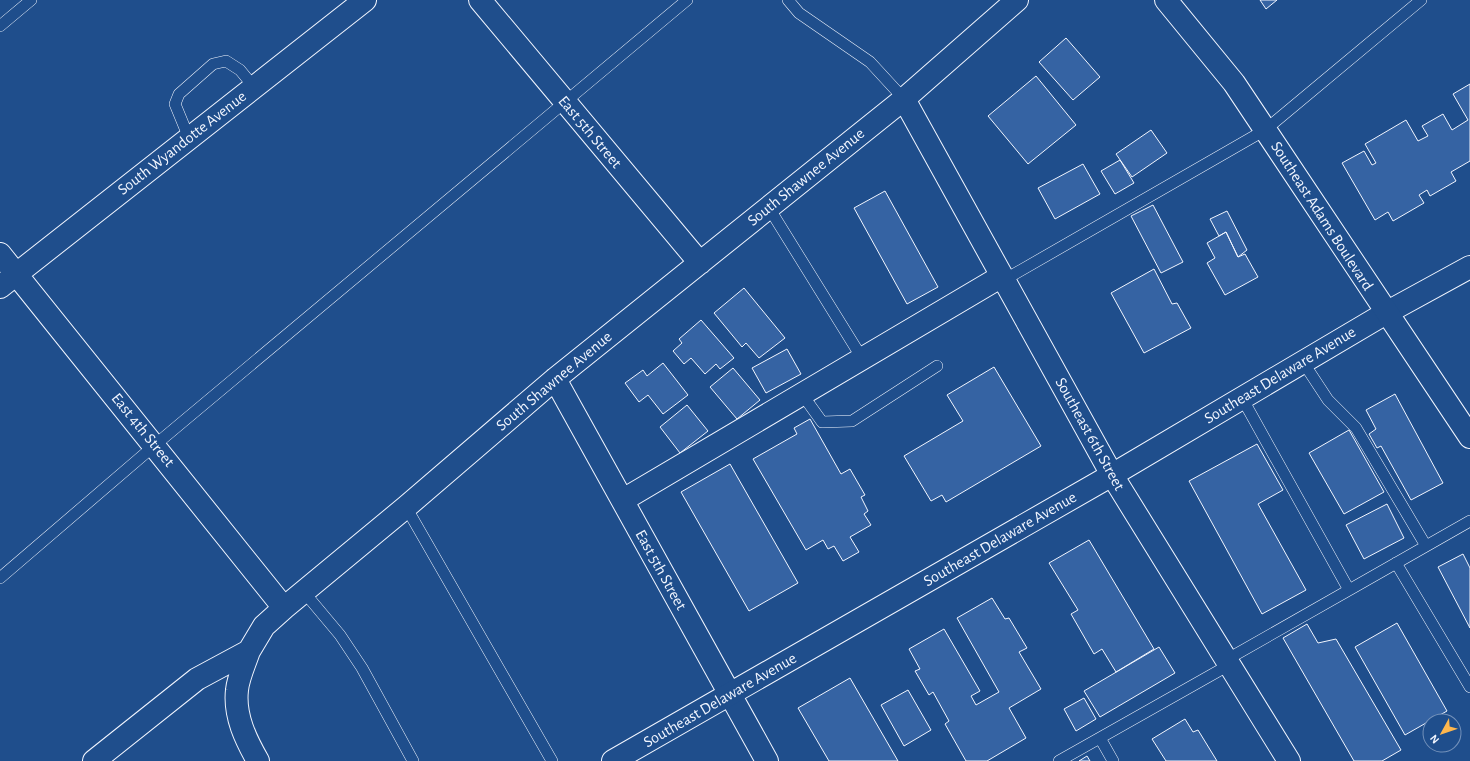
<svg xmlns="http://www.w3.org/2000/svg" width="1470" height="761" font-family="'Alegreya Sans',sans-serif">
<rect width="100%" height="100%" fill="#1f4e8c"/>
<path fill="#3563a3" stroke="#f2f6ff" d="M1260 0H1277L1266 9Z
M1066 38 1100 77 1073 100 1039 62Z
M1036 76 1076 125 1028 164 988 116Z
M1470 84V161L1451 172 1456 181 1430 196 1427 190 1419 195 1424 203 1393 221 1388 212 1375 220 1342 163 1364 151 1372 165 1376 163 1365 144 1406 120 1418 141 1428 136 1422 126 1443 114 1452 130 1468 120 1453 94Z
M1151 130 1167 153 1132 177 1116 154Z
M1120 160 1134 183 1115 194 1101 171Z
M1083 164 1100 194 1055 219 1038 188Z
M885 191 938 287 907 304 854 208Z
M1153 205 1183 262 1161 273 1131 216Z
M1227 211 1247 250 1238 257 1226 232 1219 236 1210 219Z
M1226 232 1238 257 1245 254 1258 277 1225 295 1207 263 1215 258 1207 243Z
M1154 269 1172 304 1177 303 1191 328 1144 353 1111 293Z
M744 288 785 338 759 358 746 343 742 347 714 313Z
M701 320 734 358 720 369 716 364 705 374 691 358 684 364 673 351 682 343 679 339Z
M787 349 801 374 766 393 752 368Z
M663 363 688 395 663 414 648 395 639 402 625 383 643 370 647 376Z
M994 367 1041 446 946 502 942 495 931 501 904 456 963 421 947 395Z
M733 368 760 400 737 419 710 387Z
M1395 394 1443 483 1411 500 1381 446 1377 448 1369 434 1376 429 1366 410Z
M687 405 708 431 680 453 660 427Z
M810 419 841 474 850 469 865 495 861 497 868 511 864 514 871 525 850 537 859 552 843 561 834 546 828 549 823 540 806 550 753 459 797 434 794 428Z
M1349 430 1384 492 1344 514 1309 453Z
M1257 444 1283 490 1258 504 1306 590 1262 614 1189 481Z
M730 464 798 583 749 611 681 492Z
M1387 504 1404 538 1364 559 1346 525Z
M1089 540 1154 649 1116 672 1102 649 1094 654 1071 614 1078 610 1049 563Z
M1463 554 1470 568V628L1438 567Z
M992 598 1005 619 1009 618 1027 648 1019 652 1041 689 1009 708 1026 738 987 761H966L945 724 949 721 933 692 929 695 915 671 920 669 909 649 944 629 980 691 971 696 976 705 999 692 957 618Z
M1397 623 1447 711 1405 735 1355 647Z
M1307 624 1318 643 1336 639 1401 750 1382 761H1354L1283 638Z
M1159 647 1175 673 1100 717 1084 691Z
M850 678 898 761H829L798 708Z
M908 690 931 730 904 746 881 705Z
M1084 698 1096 719 1076 731 1064 709Z
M1185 719 1193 732 1198 730 1217 761H1166L1152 739Z
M1087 756 1090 761H1079Z"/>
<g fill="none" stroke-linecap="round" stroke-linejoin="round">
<g stroke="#f2f6ff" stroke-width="12">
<path id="lane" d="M788 0 799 13 870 62 904 99
M0 26 31 0
M189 138 175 104 179 94 213 64 226 61 240 70 254 87
M769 208 862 358
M1004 280 1265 130 1421 0
M1303 362 1328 400 1356 428 1426 546
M802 394 822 422 852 421 937 366
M406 507 552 761
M1396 563 1470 687
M0 578 155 445 687 0
M1349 590 1470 521
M304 592 340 635 362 668 413 761
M1226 660 1349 590 1242 398
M1100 738 1113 761
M1059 761 1229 665"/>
</g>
<g stroke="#f2f6ff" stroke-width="24">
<path id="street" d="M480 0 700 263
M904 99 1112 475 1289 761
M0 254 284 608
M0 287 365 0
M1386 313 1470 267
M555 379 767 761
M623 500 1002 276
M249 651C245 663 238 678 237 690 234 716 246 740 258 761
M94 761 197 679 249 651 264 626 284 608 406 507 555 379 904 99 1017 0"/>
</g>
<g stroke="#f2f6ff" stroke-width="24">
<path id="secondary" d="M613 761 1112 475 1386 313"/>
</g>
<g stroke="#f2f6ff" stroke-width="24">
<path id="primary" d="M1166 0 1234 83 1470 437"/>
</g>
<use href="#lane" stroke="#1f4e8c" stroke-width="11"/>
<use href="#street" stroke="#1f4e8c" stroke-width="22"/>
<use href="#secondary" stroke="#1f4e8c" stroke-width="22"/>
<use href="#primary" stroke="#1f4e8c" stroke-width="22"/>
</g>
<g text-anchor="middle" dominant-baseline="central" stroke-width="3" stroke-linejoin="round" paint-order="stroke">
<g font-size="16" fill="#f2f6ff" stroke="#1f4e8c">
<text transform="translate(590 132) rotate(50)">East 5th Street</text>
<text transform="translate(182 143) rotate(-38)">South Wyandotte Avenue</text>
<text transform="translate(806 177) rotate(-39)">South Shawnee Avenue</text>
<text transform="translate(1322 216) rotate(57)">Southeast Adams Boulevard</text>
<text transform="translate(1280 375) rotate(-31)">Southeast Delaware Avenue</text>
<text transform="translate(554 381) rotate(-40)">South Shawnee Avenue</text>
<text transform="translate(143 430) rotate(51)">East 4th Street</text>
<text transform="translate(1090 434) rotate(61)">Southeast 6th Street</text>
<text transform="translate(1000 539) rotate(-30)">Southeast Delaware Avenue</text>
<text transform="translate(661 570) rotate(61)">East 5th Street</text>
<text transform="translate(720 700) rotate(-30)">Southeast Delaware Avenue</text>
</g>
</g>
<g transform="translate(1442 733) rotate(230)"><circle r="19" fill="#1f4e8c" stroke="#7391ba"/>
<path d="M0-3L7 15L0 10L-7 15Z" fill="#ffb74d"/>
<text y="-6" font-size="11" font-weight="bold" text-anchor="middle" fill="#f2f6ff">N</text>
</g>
</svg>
